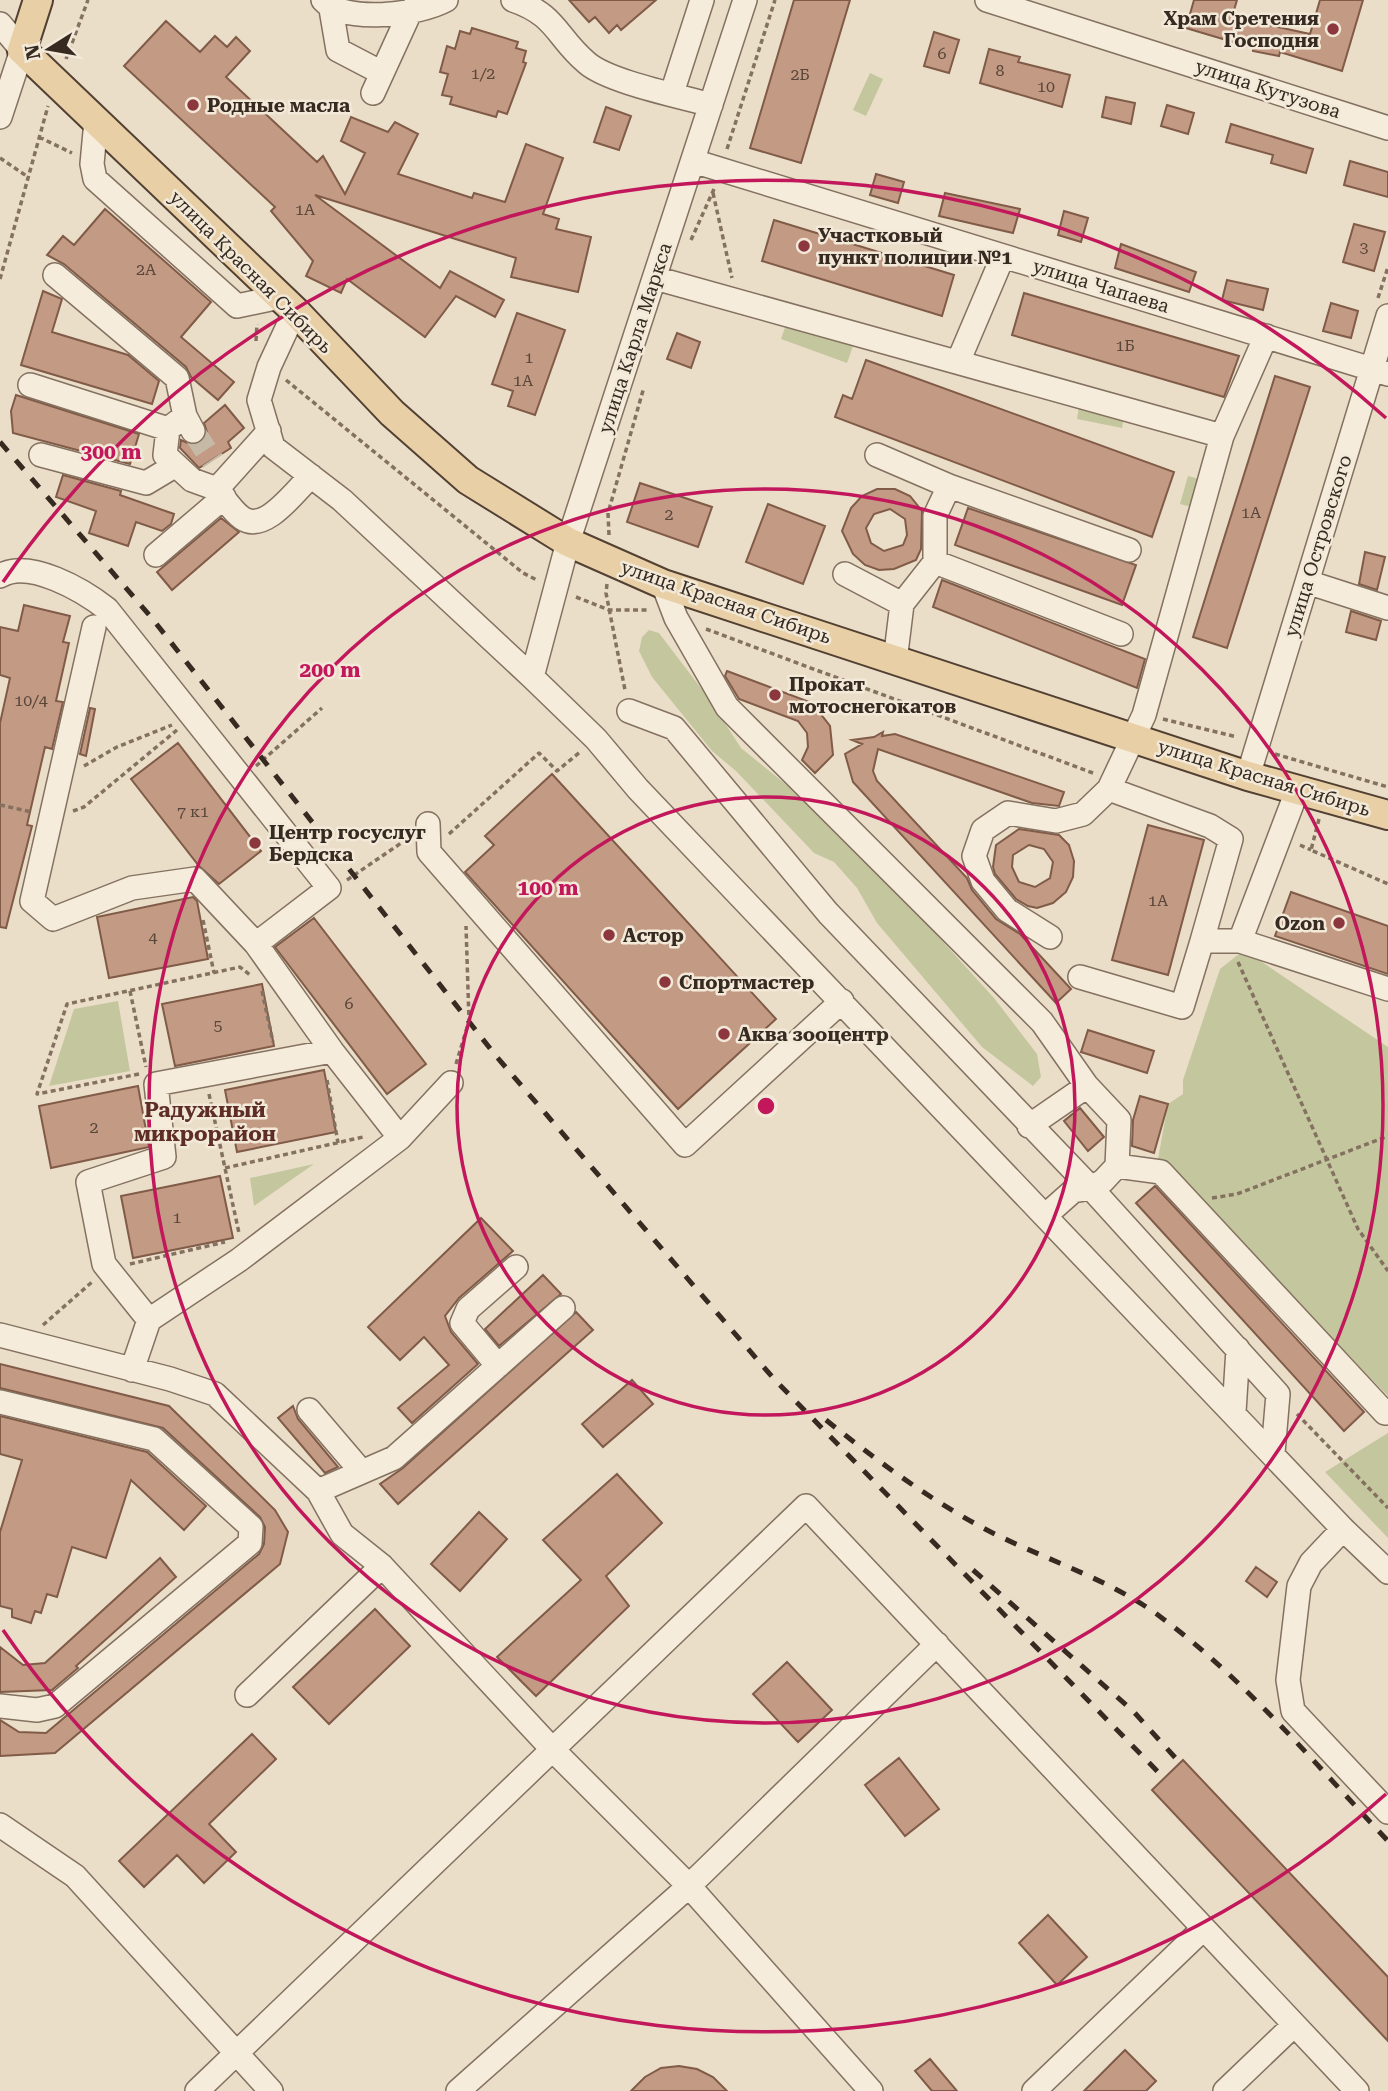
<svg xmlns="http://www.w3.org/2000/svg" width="1388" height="2091" font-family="'Roboto Serif',serif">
<rect width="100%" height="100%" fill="#eadec9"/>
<path fill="#c4c79e" d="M870 73 883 79 866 116 853 110Z
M787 322 853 346 847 363 781 339Z
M1080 401 1125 410 1122 428 1077 419Z
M1188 476 1203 480 1195 508 1180 504Z
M649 630 659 633 710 700 741 748 819 811 842 840 858 848 994 998 1037 1054 1041 1077 1033 1086 982 1047 877 923 857 888 834 862 814 853 736 771 712 751 652 677 639 651 642 637Z
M1244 950 1388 1047V1396L1217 1223 1163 1178 1158 1159 1168 1104 1183 1094V1080L1220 969Z
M118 1001 130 1071 49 1086 74 1009Z
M314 1164 254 1206 250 1178Z
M1388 1433V1538L1325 1472Z"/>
<path fill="#c39a83" stroke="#805b48" stroke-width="2" fill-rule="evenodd" d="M569 0H656L621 30 617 25 609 33 595 17 589 22Z
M794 0H850L801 163 750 148Z
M1194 0H1237L1232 17 1310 34 1320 0H1363L1342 71 1280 52 1279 56 1253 51V48L1186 28Z
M166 21 200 52 215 36 227 47 236 37 250 51 226 77 317 162 323 156 345 194 365 153 341 141 351 117 388 132 395 122 418 134 398 174 472 198 474 193 505 202 526 144 563 158 543 214 559 219 556 229 591 237 578 292 511 277 516 258 315 195 440 288 450 271 504 300 495 317 456 296 425 337 347 279 341 293 306 276 313 261 271 211 275 207 124 66Z
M472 28 518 42 516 48 526 51 523 62 526 63 507 114 498 111 496 117 450 104 452 97 442 95 448 74 440 72 447 46 455 49 460 31 470 34Z
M934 32 959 40 949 73 924 66Z
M989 49 1020 57 1018 62 1070 75 1062 107 980 83Z
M1106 97 1135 103 1131 124 1102 117Z
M1167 105 1194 113 1188 134 1161 126Z
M606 107 631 116 619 150 594 142Z
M1231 124 1313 149 1306 173 1271 163 1273 155 1226 142Z
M1350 161 1388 172V197L1344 185Z
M876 174 904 182 898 203 870 195Z
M945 193 1020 209 1013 233 939 216Z
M105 209 211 302 181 337 234 382 218 400 191 377 186 367 64 264 47 255 63 236 74 245Z
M1064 211 1088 218 1081 242 1058 235Z
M774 220 954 275 942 316 762 261Z
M1354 224 1385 232 1374 271 1343 262Z
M1121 244 1196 272 1189 292 1115 268Z
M1227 280 1268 289 1263 310 1222 300Z
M43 291 62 299 52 332 128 355 159 381 152 404 21 365Z
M1024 293 1239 356 1224 397 1012 335Z
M1331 303 1358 311 1351 338 1323 331Z
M517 313 565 330 535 415 508 406 513 391 492 384Z
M677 333 700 342 691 368 667 359Z
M866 360 1174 472 1152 537 835 417 843 395 852 399Z
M1275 376 1310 387 1227 648 1193 637Z
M16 395 139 434 130 464 13 433 11 411Z
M225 405 244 428 228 442 231 448 199 468 180 448 181 440 192 445 200 443 207 432 204 423Z
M63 475 121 491 120 495 174 514 171 524 162 531 136 522 128 546 89 533 96 511 56 497Z
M640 483 712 507 698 547 627 522Z
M877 489H895L910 496 922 511 921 549 916 560 894 569 879 570 865 565 853 554 842 531 851 508 862 496ZM890 509 905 519 907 535 903 545 884 551 871 543 866 528 874 514Z
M768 504 825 526 803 584 746 562Z
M968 508 1136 565 1122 605 955 545Z
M221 518 239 532 172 590 157 572Z
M1365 552 1385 557 1377 590 1359 584Z
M942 580 1145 659 1137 688 933 607Z
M24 605 70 616 63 642 69 643 56 701 63 702 52 749 45 747 27 825 32 826 6 928 0 927V723L10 678 0 675V627L18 631Z
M1351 611 1381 621 1376 640 1346 632Z
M727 671 812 703 830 726 833 755 815 773 802 760 808 747 807 733 798 721 739 699 725 676Z
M90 708 95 709 86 756 80 754Z
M883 732 882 736 895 734 1064 792 1059 806 1032 803 878 749 873 771 877 781 967 878 972 890 996 919 1020 934 1071 989 1056 1003 853 782 845 754 862 744 852 740 874 737Z
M178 743 261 851 219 884 199 866 131 779Z
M552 774 776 1019 678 1109 465 872 494 845 485 836Z
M1148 825 1204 840 1168 975 1112 960Z
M1019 829 1059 835 1069 845 1074 861 1073 877 1066 892 1053 903 1037 908 1028 906 1016 899 995 874 993 867 996 845ZM1029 845 1044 849 1053 862 1050 878 1035 887 1019 882 1012 867 1013 855Z
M1291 892 1388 926V974L1275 936Z
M193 897 197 901 208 959 109 978 97 917Z
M314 918 426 1064 387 1094 275 947Z
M262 984 274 1046 175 1066 162 1004Z
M1088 1030 1154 1051 1147 1073 1081 1052Z
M324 1070 336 1132 237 1152 225 1090Z
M138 1086 149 1147 51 1168 39 1106Z
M1140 1096 1168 1104 1154 1153 1132 1146 1133 1120Z
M1080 1108 1104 1137 1088 1151 1064 1121Z
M220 1176 233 1238 133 1258 121 1196Z
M1155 1186 1364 1412 1344 1431 1136 1203Z
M481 1218 513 1251 459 1298 445 1316 451 1332 478 1364 412 1423 398 1408 449 1365 424 1337 400 1360 368 1327Z
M543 1275 561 1294 499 1346 485 1329Z
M576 1312 593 1330 398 1504 380 1484 403 1468Z
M0 1364 169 1406 275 1510 288 1532 280 1564 55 1753 0 1756V1720L19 1732 46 1733 259 1554 264 1544 265 1527 260 1517 163 1428 0 1388Z
M632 1380 653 1404 603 1447 582 1424Z
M293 1406 298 1419 338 1467 325 1473 278 1418Z
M0 1416 147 1452 206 1506 184 1530 131 1480 106 1558 72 1547 57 1597 47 1594 41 1613 35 1611 31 1623 12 1617V1609L0 1606V1532L22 1460 0 1454Z
M617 1474 662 1523 606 1576 629 1606 536 1696 497 1657 581 1580 543 1540Z
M479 1512 507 1539 460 1591 431 1564Z
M160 1558 176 1577 76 1666 78 1668 52 1690 0 1692V1647L23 1665 45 1663Z
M1256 1567 1277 1582 1267 1597 1246 1581Z
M375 1609 410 1646 329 1724 293 1687Z
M787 1662 832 1710 798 1742 753 1694Z
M252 1734 276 1759 209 1824 236 1852 204 1883 177 1855 144 1887 119 1861Z
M899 1758 939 1809 905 1836 865 1785Z
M1183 1760 1388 1977V2041L1152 1790Z
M1048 1915 1087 1957 1057 1985 1019 1943Z
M1125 2050 1156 2081 1146 2091H1084Z
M930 2059 957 2091H932L915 2071Z
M679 2066 697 2069 713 2077 727 2091H631L645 2077 661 2068Z"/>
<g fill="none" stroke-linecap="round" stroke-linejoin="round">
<path stroke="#c6baa7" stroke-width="23" stroke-dasharray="23 11" stroke-linecap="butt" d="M193 431 213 461"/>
<g stroke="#847160" stroke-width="26">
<path id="minor" d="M323 0C344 24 419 15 446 0
M513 0C557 15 556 37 587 63 609 82 680 96 711 105
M987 0 1388 128
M331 9 338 50 382 73
M0 24 22 50 0 117
M373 93 411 10
M672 93 702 0
M96 121 92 164 95 179 237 306 280 297
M693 161 1388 374
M55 275 177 378 185 416
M655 278 1222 436 1144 715 1109 789 1083 814 1056 821 1008 813 983 830 974 856 983 881 1007 910 1050 937
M295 311 269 367 259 400 273 447 342 500 532 677 596 739 638 789 1343 1529 1388 1572
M958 362 1003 256
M30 385 168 429
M193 431 185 416 168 429 165 455 192 480 217 489
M269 431 217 489C224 498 232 511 242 518 265 534 295 491 311 476
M1222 436 1266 336
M41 455 146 483 176 465
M877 455 949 486
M156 555 224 497
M935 562 1121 634
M845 574 902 604 895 661
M0 576C29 558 84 591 107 609L329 888 256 944 332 1051 400 1138
M1307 582 1388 608
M663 584 676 618 727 707 1042 1022 1087 1086 1029 1126
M902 604 935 562V516L949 486 1129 550
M94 627 32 901 53 919 132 888 195 879 256 944
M532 677 568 542 745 0
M629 711 674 728 828 913 1091 1188 1278 1394 1273 1453
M1248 776 1388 316
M1109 789 1210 826 1231 839 1202 941H1240
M1297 791 1240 941 1388 989
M428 824 429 852 685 1145 842 1001
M1080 977 1182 1007 1202 941
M332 1051 156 1084 164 1157 88 1182 104 1264 149 1320 239 1260 400 1138 451 1083
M1117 1166 1161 1172 1385 1413
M1046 1215 1073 1191 1091 1188 1103 1181 1117 1166 1119 1120 1087 1086
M0 1335 170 1379 215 1394 318 1491 342 1534 382 1566 553 1750 689 1886 871 2091
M498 1366 462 1323 468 1309 516 1267
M132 1370 149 1320
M0 1402 154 1439 251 1527 250 1543 55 1706 37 1710 0 1706
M309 1410 361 1471
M1234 1412 1238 1349
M318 1491 394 1458 563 1308
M1343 1529 1311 1563 1299 1586 1288 1680 1293 1711 1388 1812
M247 1695 382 1566
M0 1825 75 1876 271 2091
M197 2091 806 1506 1357 2091
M458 2091 689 1886 937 1644
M1034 2091 1203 1929
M1225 2091 1294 2025"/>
</g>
<g stroke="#524033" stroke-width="32">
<path id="major" d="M38 0 22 50 295 311 392 413 468 480 568 542 663 584 1248 776 1388 815"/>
</g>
<path stroke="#847160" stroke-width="3.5" stroke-dasharray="5 3.5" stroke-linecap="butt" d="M66 59 88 0
M39 137 72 153
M727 149 775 0
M0 158 28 177
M713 193 732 278
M691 240 714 189
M0 279 48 106
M1378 298 1388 267
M256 341 257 324
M286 380 523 573 537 580
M609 535 608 513 644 387
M607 584 606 593 625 690
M576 597 609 610H649
M706 629 1093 773
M1163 719 1237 737
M1275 754 1388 787
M84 766 117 747 172 725
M256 766 322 708
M0 805 32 812
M73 811 84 807 177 730
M1319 819 1311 850 1388 884
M449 834 539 753 557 771 580 752
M1300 845 1311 850
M347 880 407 839
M203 920 214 973
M1238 962 1358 1229 1388 1271
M130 991 146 1067
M262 991 273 1042
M456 1064 469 1021 466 926
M139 1074 37 1094 67 1004 240 967 250 975
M327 1080 338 1143
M209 1094 239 1233
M225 1168 363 1137
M1212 1198 1237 1194 1388 1136
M130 1264 225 1242
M43 1325 92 1282
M1297 1414 1388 1508"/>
<use href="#minor" stroke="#f5ecdb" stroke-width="23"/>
<use href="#major" stroke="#e8cfa6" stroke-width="28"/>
<path stroke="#362a21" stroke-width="5" stroke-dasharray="12 12" stroke-linecap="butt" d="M0 442 151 617 496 1056 774 1379 1164 1778
M826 1420C876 1460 930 1500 987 1530 1043 1559 1107 1578 1158 1615 1244 1678 1315 1764 1388 1841
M973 1570 1133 1711 1180 1763"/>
</g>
<g fill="none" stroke="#c2185b" stroke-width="3.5">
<circle cx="766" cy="1106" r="309"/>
<circle cx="766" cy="1106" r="617"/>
<path d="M1386 1794A926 926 0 0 1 3 1630M3 582A926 926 0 0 1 1386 418"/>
</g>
<g fill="#8c373d" stroke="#f2e9d8" stroke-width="2.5">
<circle cx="1333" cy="29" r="7"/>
<circle cx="193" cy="105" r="7"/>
<circle cx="804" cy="246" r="7"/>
<circle cx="775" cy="695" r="7"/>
<circle cx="255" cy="843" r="7"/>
<circle cx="1339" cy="923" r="7"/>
<circle cx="609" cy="935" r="7"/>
<circle cx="665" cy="982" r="7"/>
<circle cx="724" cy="1034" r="7"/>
</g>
<g text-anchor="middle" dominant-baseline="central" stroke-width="5" stroke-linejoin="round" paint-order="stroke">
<g font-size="16" fill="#59463a">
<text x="942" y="53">6</text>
<text x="1000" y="70">8</text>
<text x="483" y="73">1/2</text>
<text x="800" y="74">2Б</text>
<text x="1046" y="86">10</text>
<text x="305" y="209">1А</text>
<text x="1364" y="247">3</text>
<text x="146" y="269">2А</text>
<text x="1125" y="345">1Б</text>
<text x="529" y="357">1</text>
<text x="523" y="380">1А</text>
<text x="1251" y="512">1А</text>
<text x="669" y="514">2</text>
<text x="31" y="700">10/4</text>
<text x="193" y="811">7 к1</text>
<text x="1158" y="900">1А</text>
<text x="153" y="937">4</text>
<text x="349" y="1003">6</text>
<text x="218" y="1025">5</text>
<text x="94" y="1127">2</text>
<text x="177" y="1217">1</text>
</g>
<g font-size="19" font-weight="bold" fill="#362a21" stroke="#f2e9d8" text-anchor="start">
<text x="1319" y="18" text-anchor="end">Храм Сретения<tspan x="1319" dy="22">Господня</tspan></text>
<text x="207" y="105">Родные масла</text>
<text x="818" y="235">Участковый<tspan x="818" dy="22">пункт полиции №1</tspan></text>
<text x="789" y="684">Прокат<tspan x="789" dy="22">мотоснегокатов</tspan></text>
<text x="269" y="832">Центр госуслуг<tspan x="269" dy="22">Бердска</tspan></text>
<text x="1325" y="923" text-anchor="end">Ozon</text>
<text x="623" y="935">Астор</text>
<text x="679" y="982">Спортмастер</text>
<text x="738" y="1034">Аква зооцентр</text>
</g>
<g font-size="19" fill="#362a21" stroke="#f2e9d8">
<text transform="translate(1268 89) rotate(18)">улица Кутузова</text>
<text transform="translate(251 272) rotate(45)">улица Красная Сибирь</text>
<text transform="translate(1101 286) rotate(17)">улица Чапаева</text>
<text transform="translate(635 338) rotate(-72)">улица Карла Маркса</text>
<text transform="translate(1318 546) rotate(-73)">улица Островского</text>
<text transform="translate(726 602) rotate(19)">улица Красная Сибирь</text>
<text transform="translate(1264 778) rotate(17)">улица Красная Сибирь</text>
</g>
<g font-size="21" font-weight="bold" fill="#5e2e26" stroke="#f2e9d8">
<text x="205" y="1110">Радужный<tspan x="205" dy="24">микрорайон</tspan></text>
</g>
</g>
<circle cx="766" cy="1106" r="10" fill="#c2185b" stroke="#f2e9d8" stroke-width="3.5"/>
<g font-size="21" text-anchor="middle" font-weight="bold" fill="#c2185b" stroke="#f2e9d8" stroke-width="5" stroke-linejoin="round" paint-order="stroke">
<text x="111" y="459">300 m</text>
<text x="330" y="677">200 m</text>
<text x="548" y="895">100 m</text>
</g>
<g transform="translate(49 49) rotate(259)" stroke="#f2e9d8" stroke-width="5" paint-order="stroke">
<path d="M0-5L12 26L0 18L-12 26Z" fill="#362a21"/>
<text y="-10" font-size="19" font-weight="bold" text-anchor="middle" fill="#362a21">N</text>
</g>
</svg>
